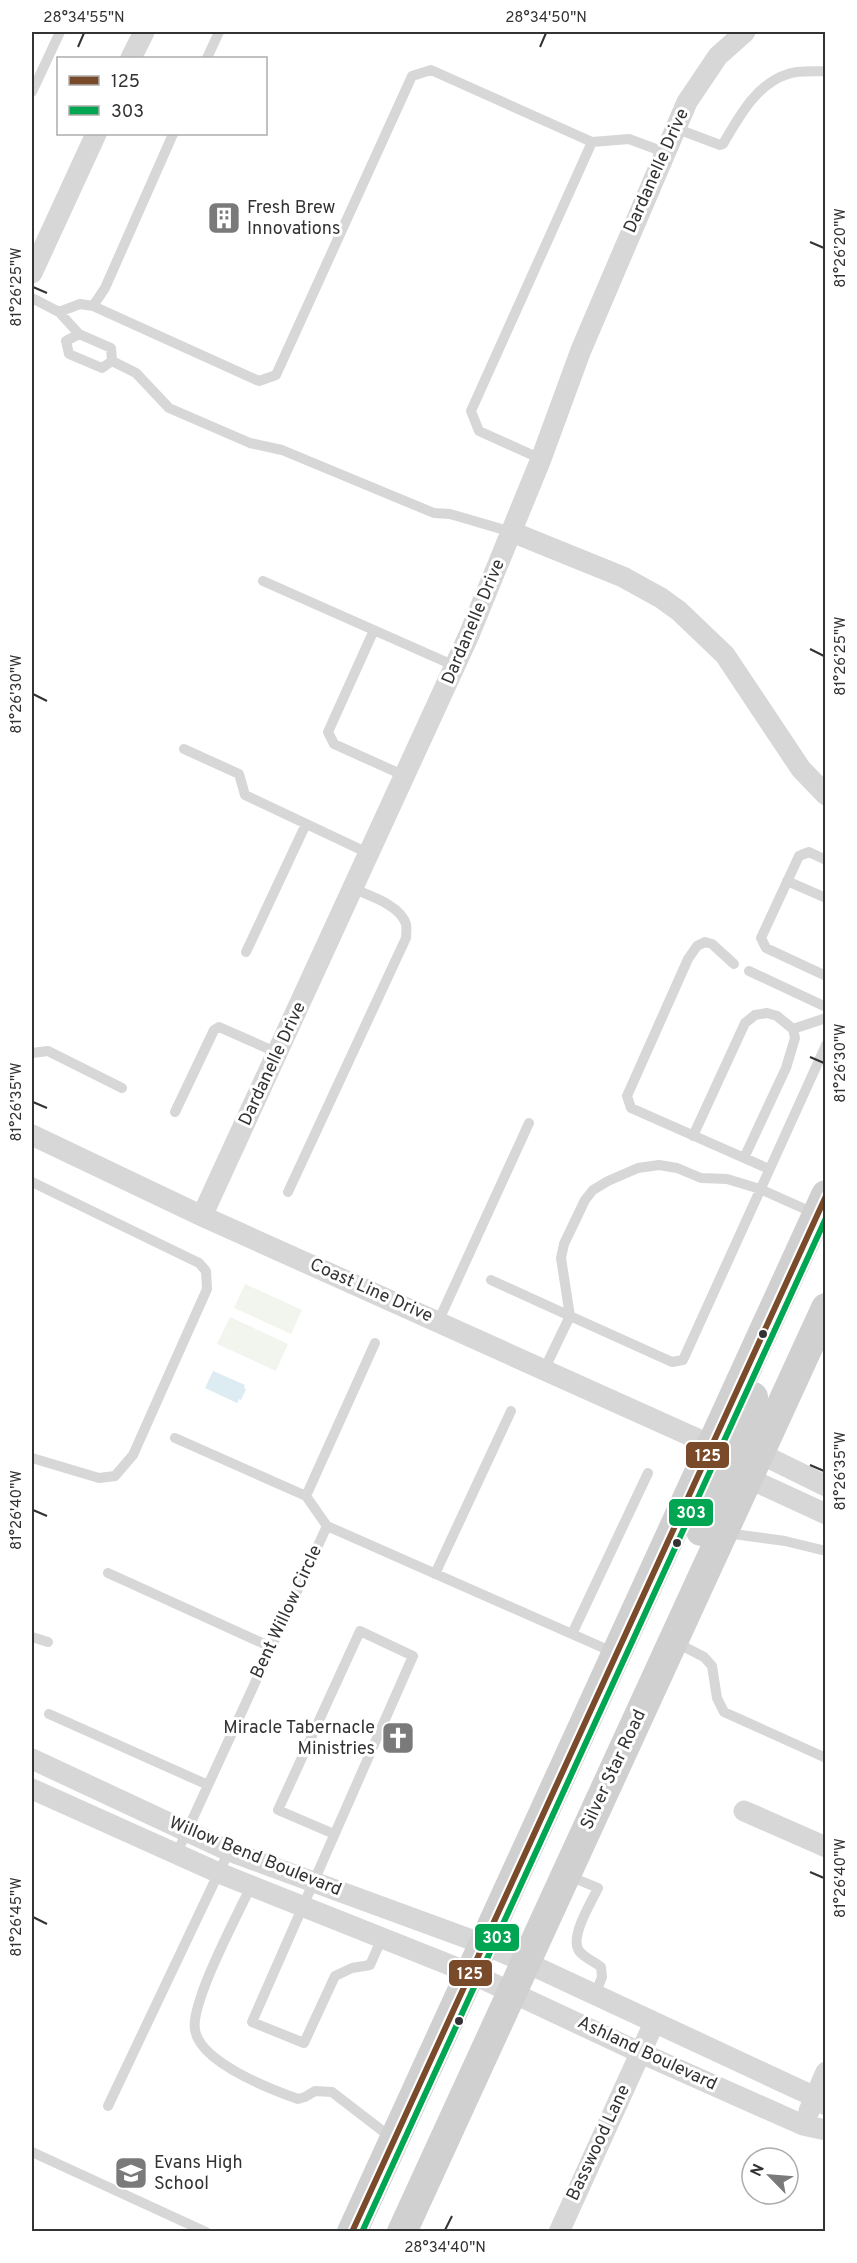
<svg xmlns="http://www.w3.org/2000/svg" width="857" height="2263" font-family="Overpass,sans-serif">
<rect width="100%" height="100%" fill="#fff"/>
<path fill="#f1f5ed" d="M245 1284 302 1310 291 1334 234 1308Z
M230 1317 288 1344 276 1371 217 1344Z"/>
<path fill="#ddebf3" d="M213 1371 245 1385 244 1388 246 1389 241 1400 239 1399 237 1403 205 1388Z"/>
<g fill="none" stroke-linecap="round" stroke-linejoin="round">
<path stroke="#d7d7d7" stroke-width="10" d="M207 58 219 32
M32 92 60 32
M675 128 720 145 723 144C739 117 756 84 788 74 799 70 814 72 826 71
M32 298 59 312 80 304 93 306 105 288 173 134
M93 306 259 381 276 375 412 76 431 70 592 142 629 139 664 152
M59 312 79 334 111 348 112 361 136 373 169 408 250 443 282 450 434 513 450 514 512 532
M79 334 66 341 69 354 102 368 112 361
M541 459 479 431 471 411 592 142
M263 581 455 666
M374 630 328 732 334 744 405 776
M184 749 239 774 245 795 370 854
M826 860 809 852 799 856 761 938 766 948 826 976
M787 881 826 898
M246 952 306 824
M734 964 712 944 705 942 697 946 688 959 627 1096 631 1108 769 1169
M749 971 826 1007
M793 1029 826 1018
M32 1053 48 1051 122 1088
M175 1112 214 1030 219 1027 278 1053
M693 1136 745 1023 755 1015 767 1013 777 1016 793 1029 795 1038 786 1068 744 1158
M32 1182 199 1263 206 1271 207 1289 133 1455 115 1476 99 1478 32 1458
M288 1192 406 938C406 934 407 928 406 924 400 905 370 896 354 889
M491 1280 570 1316
M570 1316 561 1258 564 1244 585 1200 593 1190 608 1181 638 1168 659 1165 677 1168 701 1178 727 1179 760 1189 816 1214
M438 1322 529 1123
M544 1370 570 1316 672 1362 683 1360 826 1045
M175 1438 306 1496
M327 1526 306 1496 375 1343
M726 1533 785 1541 826 1551
M108 1573 271 1647
M435 1574 511 1411
M572 1634 648 1473
M32 1637 48 1642
M675 1642 704 1657 712 1666 717 1698 724 1712 826 1758
M49 1714 208 1785
M334 1834 278 1810 360 1631 413 1656 252 2022 304 2043 335 1976 352 1968 370 1965 382 1938
M176 1855 327 1526 615 1653
M569 1876 598 1888C591 1903 568 1939 580 1952 585 1958 595 1962 601 1967L602 1977 595 1995
M251 1886C238 1914 190 2003 195 2030 200 2062 270 2089 298 2099L305 2097 315 2091 332 2092 393 2139
M108 2106 229 1851
M32 2152 206 2232"/>
<path stroke="#d7d7d7" stroke-width="21" d="M131 58 144 32
M32 273 96 134
M512 532 623 577 661 598 679 611 725 655 801 769 826 795
M32 1135 202 1216 711 1445
M202 1216 469 635 541 459 581 350 687 102 718 56 745 32
M759 1453 826 1486
M748 1478 826 1514
M32 1759 229 1851 483 1944 525 1962 815 2097 826 2105
M32 1789 219 1873 470 1973 641 2053 803 2125 826 2130
M744 1811 826 1847
M809 2111 826 2072
M559 2232 654 2023"/>
<path stroke="#d0d0d0" stroke-width="30" d="M748 1478C736 1441 737 1432 753 1397
M701 1531C710 1512 727 1485 720 1462 719 1456 714 1450 711 1445
M352 2232 826 1195
M402 2232 826 1308"/>
<g stroke="#fff" stroke-width="10">
<path id="bus-1" d="M352 2232 826 1196"/>
</g>
<g stroke="#fff" stroke-width="10">
<path id="bus-2" d="M362 2232 826 1218"/>
</g>
<use href="#bus-1" stroke="#7a4b2a" stroke-width="6"/>
<use href="#bus-2" stroke="#00a651" stroke-width="6"/>
</g>
<path fill="none" stroke="#333" stroke-width="2" d="M78 47 84 33M540 47 546 33M810 242 824 248M33 287 47 293M810 649 824 656M33 694 47 701M810 1057 824 1063M33 1102 47 1108M810 1465 824 1471M33 1510 47 1516M810 1872 824 1878M33 1917 47 1924M445 2230 452 2216"/>
<defs>
<g id="building-square" transform="scale(1.725)"><rect x="-9" y="-9" width="18" height="18" rx="4" fill="#7a7a7a" stroke="#fff"/><path d="M-4-6H4V6H1V3H-1V6H-4ZM-2.5-4.3h1.7v1.8h-1.7ZM.8-4.3h1.7v1.8H.8ZM-2.5-1h1.7V.8h-1.7ZM.8-1h1.7V.8H.8Z" fill="#fff"/></g>
<g id="church-square" transform="scale(1.725)"><rect x="-9" y="-9" width="18" height="18" rx="4" fill="#7a7a7a" stroke="#fff"/><path d="M-1.2-6h2.4v3.5h3.3v2.4h-3.3V6h-2.4V-.1h-3.3v-2.4h3.3Z" fill="#fff"/></g>
<g id="school-square" transform="scale(1.725)"><rect x="-9" y="-9" width="18" height="18" rx="4" fill="#7a7a7a" stroke="#fff"/><path d="M0-5L7-2L0 1L-7-2ZM-4 1L0 2.5L4 1V4Q0 6-4 4Z" fill="#fff"/></g>
</defs>
<g fill-rule="evenodd">
<use href="#building-square" x="224" y="218"/>
<use href="#church-square" x="398" y="1738"/>
<use href="#school-square" x="131" y="2173"/>
</g>
<g fill="#333" stroke="#fff" stroke-width="2">
<circle cx="763" cy="1334" r="5"/>
<circle cx="677" cy="1543" r="5"/>
<circle cx="459" cy="2021" r="5"/>
</g>
<g text-anchor="middle" dominant-baseline="central" stroke-width="6" stroke-linejoin="round" paint-order="stroke">
<g font-size="18" fill="#333" stroke="#fff">
<text transform="translate(657 171) rotate(-66)">Dardanelle Drive</text>
<text transform="translate(474 622) rotate(-67)">Dardanelle Drive</text>
<text transform="translate(273 1064) rotate(-65)">Dardanelle Drive</text>
<text transform="translate(371 1291) rotate(24)">Coast Line Drive</text>
<text transform="translate(287 1612) rotate(-65)">Bent Willow Circle</text>
<text transform="translate(614 1770) rotate(-65)">Silver Star Road</text>
<text transform="translate(255 1857) rotate(22)">Willow Bend Boulevard</text>
<text transform="translate(647 2054) rotate(25)">Ashland Boulevard</text>
<text transform="translate(599 2143) rotate(-65)">Basswood Lane</text>
</g>
<g font-size="18" fill="#333" stroke="#fff" text-anchor="start">
<text x="247" y="208">Fresh Brew<tspan x="247" dy="21">Innovations</tspan></text>
<text x="375" y="1728" text-anchor="end">Miracle Tabernacle<tspan x="375" dy="21">Ministries</tspan></text>
<text x="154" y="2163">Evans High<tspan x="154" dy="21">School</tspan></text>
</g>
</g>
<g stroke="#fff" stroke-width="2">
<rect x="685" y="1441" width="45" height="28" rx="6" fill="#7a4b2a"/>
<rect x="668" y="1498" width="46" height="29" rx="6" fill="#00a651"/>
<rect x="474" y="1923" width="46" height="29" rx="6" fill="#00a651"/>
<rect x="448" y="1959" width="45" height="28" rx="6" fill="#7a4b2a"/>
</g>
<g font-size="16" text-anchor="middle" font-weight="bold" fill="#fff">
<text x="708" y="1461">125</text>
<text x="691" y="1518">303</text>
<text x="497" y="1943">303</text>
<text x="470" y="1979">125</text>
</g>
<rect width="857" height="2263" fill="none" stroke="#ffffff" stroke-width="66"/>
<rect x="57" y="57" width="210" height="78" fill="#ffffff" stroke="#adadad" stroke-width="1.5"/>
<rect x="69" y="76" width="30" height="9" fill="#7a4b2a" stroke="#adadad" stroke-width="1.5"/>
<text x="111" y="87" font-size="18" fill="#333333">125</text>
<rect x="69" y="106" width="30" height="9" fill="#00a651" stroke="#adadad" stroke-width="1.5"/>
<text x="111" y="117" font-size="18" fill="#333333">303</text>
<g transform="translate(770 2176) rotate(295)"><circle r="28" fill="#ffffff" stroke="#adadad" stroke-width="1.5"/>
<path d="M0-4.5L10 22L0 15L-10 22Z" fill="#7a7a7a"/>
<text y="-9" font-size="16" font-weight="bold" text-anchor="middle" fill="#333333">N</text>
</g>
<rect x="33" y="33" width="791" height="2197" fill="none" stroke="#333" stroke-width="2"/>
<g font-size="15" text-anchor="middle" fill="#333">
<text x="84" y="22">28°34'55"N</text>
<text x="546" y="22">28°34'50"N</text>
<text transform="translate(840 248) rotate(-90)" y="5">81°26'20"W</text>
<text transform="translate(16 287) rotate(-90)" y="5">81°26'25"W</text>
<text transform="translate(840 656) rotate(-90)" y="5">81°26'25"W</text>
<text transform="translate(16 694) rotate(-90)" y="5">81°26'30"W</text>
<text transform="translate(840 1063) rotate(-90)" y="5">81°26'30"W</text>
<text transform="translate(16 1102) rotate(-90)" y="5">81°26'35"W</text>
<text transform="translate(840 1471) rotate(-90)" y="5">81°26'35"W</text>
<text transform="translate(16 1510) rotate(-90)" y="5">81°26'40"W</text>
<text transform="translate(840 1878) rotate(-90)" y="5">81°26'40"W</text>
<text transform="translate(16 1917) rotate(-90)" y="5">81°26'45"W</text>
<text x="445" y="2252">28°34'40"N</text>
</g>
</svg>
